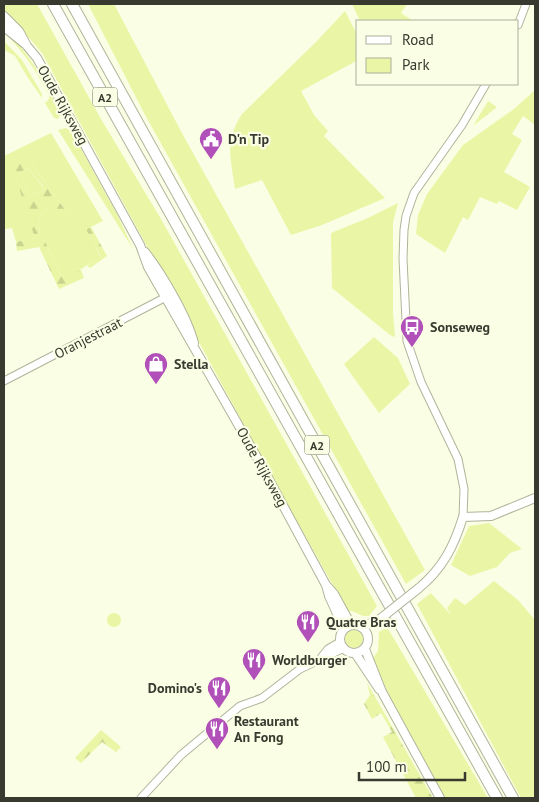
<svg xmlns="http://www.w3.org/2000/svg" width="539" height="802" font-family="'PT Sans',sans-serif">
<defs>
<pattern id="forest-firs" width="22" height="20" patternUnits="userSpaceOnUse" patternTransform="scale(1.25)"><rect width="22" height="20" fill="#eaf6a6"/><path d="M5 1l3.5 6h-7zM16 11l3.5 6h-7z" fill="#c9d48f"/></pattern>
</defs>
<rect width="100%" height="100%" fill="#fafee4"/>
<path fill="#eaf6a6" d="M4 4H37L101 119 161 219 377 606 369 616H363L352 611 348 612 276 484 42 53 31 40 4 14Z
M88 4H114L183 135 425 570 406 584 144 113Z
M352 4H407L401 13 413 21H360Z
M345 11 358 36V60L301 91 314 115 328 131 324 136 385 198 322 225 291 235 262 180 235 189C231 159 224 141 242 114L316 42Z
M4 29C29 52 43 80 60 109L61 114 58 119 54 118 45 103 49 99V95C36 71 24 52 4 32Z
M4 41 22 60 42 94V98L28 78 15 56 4 50Z
M535 90V125L523 116 512 134 522 140 504 172 530 187 517 210 499 201 497 204 480 197 468 220 463 217 445 253 416 234 418 215 427 194 463 145 514 109Z
M66 128 71 131 117 214 133 249 58 130Z
M51 133 103 221 87 229 99 254V257L77 272 63 276 60 274 43 237H40C39 227 37 216 46 210L71 218 29 160 13 169 36 238 16 242 12 228 4 229V156Z
M28 168 43 187 44 190 29 196 20 172Z
M398 203 393 222V313L395 337 390 335 332 288 331 233 368 218Z
M374 337 398 358 410 384 379 413 344 364Z
M489 523 522 549 510 553 497 567 470 576 451 565 469 526Z
M494 581 518 600 535 620V763L533 764 535 767V798H521L417 604 431 593 451 615 447 608 455 598 465 605Z
M107 620a7 7 0 1 1 14 0a7 7 0 1 1-14 0Z
M387 627 488 798H445L388 693 373 658 378 651 379 632Z
M345 639a9 9 0 1 1 18 0a9 9 0 1 1-18 0Z"/>
<path fill="url(#forest-firs)" fill-rule="evenodd" d="M488 101 497 107 473 126Z
M25 160H29L71 218C61 220 55 212 46 210 37 216 39 227 40 236L43 237 60 274 63 276 81 270 84 278 59 289 39 247 17 251 16 242 35 238 13 169 14 166ZM28 168 43 186 44 190 29 196 20 172Z
M91 227 107 256 90 268 87 266 100 255 87 231V229Z
M367 683 433 798H416L383 737 392 732 381 713 372 719 364 704 370 695Z
M101 730 121 747 116 752 102 742 81 763 75 758Z"/>
<g fill="none" stroke-linecap="round" stroke-linejoin="round">
<g stroke="#b0b49b" stroke-width="9">
<path id="tertiary" d="M518 25 526 4
M4 381 170 295
M463 517 464 489 458 459 421 382 407 341 403 259 404 230 406 216 414 193 462 125 486 84
M320 659 328 649 340 642
M141 798 181 755 240 706 262 698 300 669 344 648"/>
</g>
<g stroke="#b0b49b" stroke-width="10">
<path id="secondary" d="M4 16 19 31 27 46 37 58 140 245 148 267 259 461 326 585 329 596 344 629
M4 27 25 44
M145 252C162 274 187 316 194 343
M327 586 334 594 351 625
M419 588C443 568 454 546 463 517L491 516 535 498
M340 639a14 14 0 1 1 28 0a14 14 0 1 1-28 0Z
M362 627 380 619
M365 649 382 692 440 798
M355 653 379 689"/>
</g>
<g stroke="#b0b49b" stroke-width="12">
<path id="motorway" d="M53 4 497 798
M72 4 513 798"/>
</g>
<use href="#tertiary" stroke="#fff" stroke-width="7"/>
<use href="#secondary" stroke="#fff" stroke-width="8"/>
<use href="#motorway" stroke="#fff" stroke-width="10"/>
<g stroke="#b0b49b" stroke-width="10" stroke-linecap="butt">
<path id="secondary-bridge" d="M380 619 419 588"/>
</g>
<use href="#secondary-bridge" stroke="#fff" stroke-width="8"/>
</g>
<defs>
<g id="civic-pin" transform="scale(1.25)"><path d="M0 17L-7.5 6A9.5 9.5 0 1 1 7.5 6Z" fill="#b150b8" stroke="#fafee4"/><path d="M-.6-6.5H3V-4.5H.6V-3L4-1V1h2V6H-6V1h2V-1L-.6-3ZM-1.2 2.5V6h2.4V2.5Z" fill="#fff"/></g>
<g id="bus-pin" transform="scale(1.25)"><path d="M0 17L-7.5 6A9.5 9.5 0 1 1 7.5 6Z" fill="#b150b8" stroke="#fafee4"/><path d="M-5-6H5V4H4V6H2V4H-2V6H-4V4H-5ZM-3.5-4V0h7V-4ZM-3.5 1.2v1.5H-2V1.2ZM2 1.2v1.5H3.5V1.2Z" fill="#fff"/></g>
<g id="shop-pin" transform="scale(1.25)"><path d="M0 17L-7.5 6A9.5 9.5 0 1 1 7.5 6Z" fill="#b150b8" stroke="#fafee4"/><path d="M-5-2.5h2.3a2.7 3.5 0 0 1 5.4 0H5L5.5 6h-11ZM-1.5-2.5h3a1.5 2.3 0 0 0-3 0Z" fill="#fff"/></g>
<g id="restaurant-pin" transform="scale(1.25)"><path d="M0 17L-7.5 6A9.5 9.5 0 1 1 7.5 6Z" fill="#b150b8" stroke="#fafee4"/><path d="M-5-6h1v4h1v-4h1v4h1v-4h1v5L-1.5 .5V6h-2V.5L-5-1ZM5-6V6H3V1.5H1.5Q1.5-4 5-6Z" fill="#fff"/></g>
</defs>
<g fill-rule="evenodd">
<use href="#civic-pin" x="211" y="139"/>
<use href="#bus-pin" x="412" y="327"/>
<use href="#shop-pin" x="156" y="364"/>
<use href="#restaurant-pin" x="308" y="622"/>
<use href="#restaurant-pin" x="254" y="660"/>
<use href="#restaurant-pin" x="219" y="688"/>
<use href="#restaurant-pin" x="217" y="729"/>
</g>
<g text-anchor="middle" dominant-baseline="central" stroke-width="4.5" stroke-linejoin="round" paint-order="stroke">
<g fill="#fafee4" stroke="#727465" stroke-width="1">
<rect x="92.5" y="87.5" width="25" height="19" rx="4"/>
<rect x="304.5" y="435.5" width="25" height="19" rx="4"/>
</g>
<g font-size="12" font-weight="bold" fill="#38392f">
<text x="105" y="97">A2</text>
<text x="317" y="445">A2</text>
</g>
<g font-size="14" fill="#38392f" stroke="#fafee4">
<text transform="translate(63 105) rotate(61)">Oude Rijksweg</text>
<text transform="translate(88 338) rotate(-27)">Oranjestraat</text>
<text transform="translate(262 467) rotate(61)">Oude Rijksweg</text>
</g>
<g font-size="14" font-weight="bold" fill="#38392f" stroke="#fafee4" text-anchor="start">
<text x="228" y="139">D'n Tip</text>
<text x="430" y="327">Sonseweg</text>
<text x="174" y="364">Stella</text>
<text x="326" y="622">Quatre Bras</text>
<text x="272" y="660">Worldburger</text>
<text x="202" y="688" text-anchor="end">Domino's</text>
<text x="234" y="721">Restaurant<tspan x="234" dy="16">An Fong</tspan></text>
</g>
</g>
<rect width="539" height="802" fill="none" stroke="#38392f" stroke-width="10"/>
<rect x="356" y="20" width="162" height="65" fill="#fafee4" stroke="#acaf9c"/>
<rect x="366" y="36" width="25" height="8" fill="#ffffff" stroke="#acaf9c"/>
<text x="402" y="45" font-size="15" fill="#38392f">Road</text>
<rect x="366" y="58" width="25" height="15" fill="#eaf6a6" stroke="#acaf9c"/>
<text x="402" y="70" font-size="15" fill="#38392f">Park</text>
<path d="M359 772v8h106v-8" fill="none" stroke="#38392f" stroke-width="2.5"/>
<text x="366" y="772" font-size="15" fill="#38392f" stroke="#fafee4" stroke-width="4" paint-order="stroke">100 m</text>
</svg>
